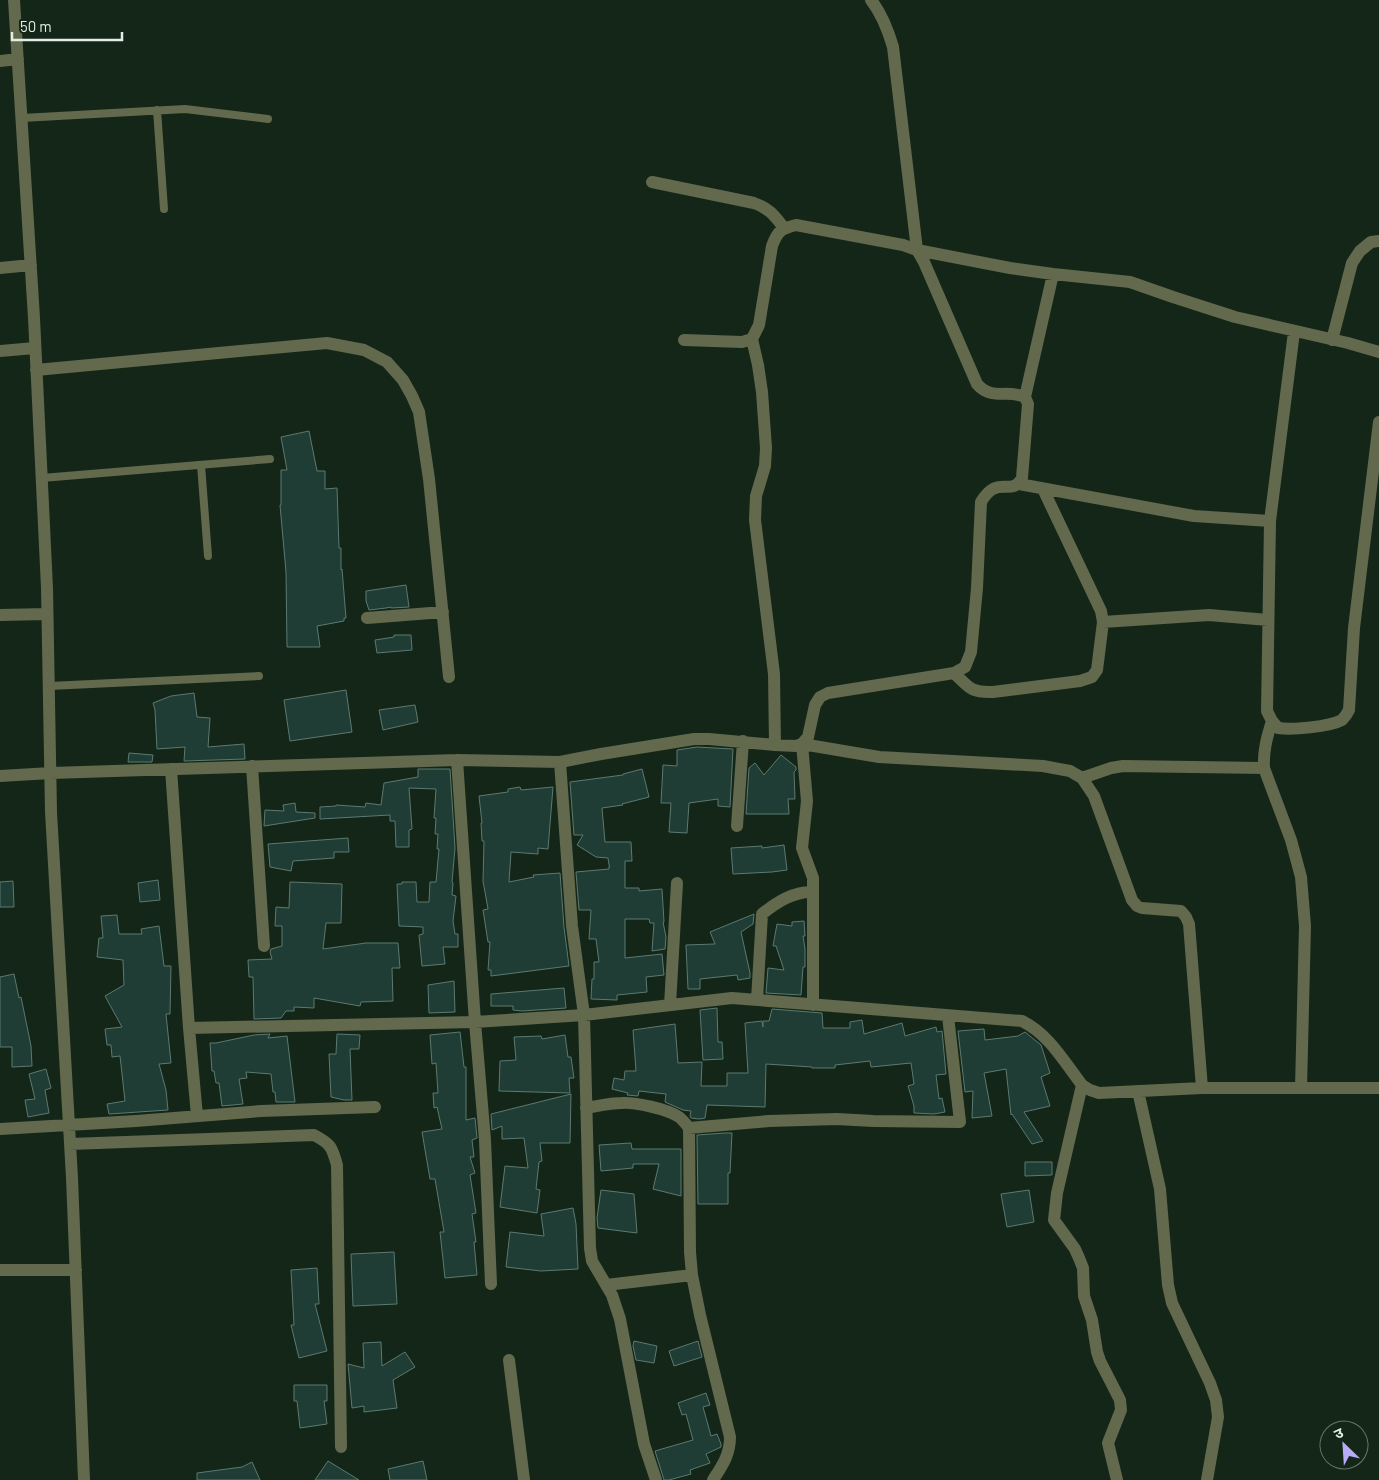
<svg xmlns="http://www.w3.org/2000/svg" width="1379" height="1480" font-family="Barlow,'Noto Sans Devanagari',sans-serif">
<rect width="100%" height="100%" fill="#142617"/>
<path fill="#1f3c35" stroke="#5b7a72" d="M309 431 317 471H325V489L337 488 339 548H341V570L342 569 346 618H344V621L317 626 320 647H287L286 572 280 505H281V470H287L281 437Z
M406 585 409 607 391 608V607L386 608 369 610 366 601V591Z
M394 635H411L412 650 377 653 375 640 394 637Z
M346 690 352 732 290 741 284 700Z
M194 693 197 717 210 718 208 747 244 744 245 759 184 761 185 747 157 749 155 710 153 703 171 696Z
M415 705 418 722 383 730 379 710Z
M697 747 733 749 730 807 718 806V799L689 803 687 833 669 832 671 803H661L663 765 677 766V750Z
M129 753 153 755 152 762H128Z
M781 755 796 767V770L794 772 795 799H788L789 814H746L749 768 755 763 764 775Z
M418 769H450L455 848 452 882 453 883 452 895 456 896 453 921 455 934H458V947H443L445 964 422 966 419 935 423 934V927L399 926 397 884H402V882H416L417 902H429L430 882H436L439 849H437L438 834H435L436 818H434L436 789 409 788 412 829 409 830V847H396L395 821H390V815L320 819V807L336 806V805L365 807 366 803 381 805 384 783 418 777Z
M642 769 649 797 622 804 623 805 602 808 605 842H631L632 861H625V888H639V891L662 889 664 922H663L666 937 665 949 652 951 654 923H650L649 919H625V958L662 954 664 975 646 977 647 992 617 995V1000L591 999 592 979H594V962H599L596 939H589L591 910H579L576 872 609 869V866H610L609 865 608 858 596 857 577 845 583 835H574L570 782 623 775V774Z
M520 787 521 790 553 787 548 849 538 848V854L511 852 509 882 534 877 533 875 560 873 564 927 569 966 491 976V970H488L490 942H488L483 910 488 909 483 881 484 841H482L481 823H482L479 796 508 792V789Z
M295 803 296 812 315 813V818L264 826 265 810 284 811 283 805Z
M348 838 349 852H334V858L293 861 291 871 270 867 268 844Z
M784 845 787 870 772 872 733 874 731 848 762 846V848Z
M158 880 160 900 140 902 138 883Z
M13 881 14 907H0V882Z
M290 882 342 884 341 923H326L323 949 366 943H398L400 968H392L393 1001 361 1002 360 1006 314 998V1008L294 1007V1011H286L281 1018 254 1019 253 977H249L248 960 272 959 270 952 271 949 282 946V926H275L276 907 289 908Z
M754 914 753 924 741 932 750 973V978L738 980 737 975 700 979V989H688L686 945 715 944 710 932Z
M117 915 119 934H142L141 929 159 926 164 966H171L170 1014H166L171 1063 159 1064 166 1090 168 1110 109 1114 107 1104 125 1101 120 1056 112 1057 111 1045H107L105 1029 122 1027 105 996 124 985 123 960 97 957 99 938H103L101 916Z
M804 921 805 936H803L805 949V967H803L801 995 766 993 768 968 784 970 776 946H773L777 924 792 926V922Z
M14 974 19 998 21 997 31 1046 32 1066 12 1067V1047H0V977Z
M454 981 455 1012 429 1013 428 985Z
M564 988 566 1008 522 1011 513 1010V1006H491V994Z
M717 1008 718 1042H722L723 1059 703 1060 700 1010Z
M772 1009 822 1013 823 1028H850V1022L862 1020 864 1034 902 1023 905 1036 936 1027 937 1032 942 1031 946 1074 936 1075 939 1099 942 1098 945 1112 934 1114 914 1113V1106L908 1086 914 1084 911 1063 871 1067 870 1061 835 1065V1068H812V1067L766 1064 765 1107 707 1105 705 1118 699 1119 691 1118 690 1116 691 1111 683 1110 665 1102 666 1094 639 1091 638 1096 627 1095 628 1093 612 1089 614 1078 624 1080 625 1071H636L633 1030 675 1024 678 1063 702 1062 701 1086H727V1073H748L745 1023 762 1021 763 1027V1021H769Z
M984 1029 985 1040 1018 1036 1025 1032 1041 1045 1050 1073 1041 1077 1050 1106 1024 1112 1043 1141 1032 1144 1012 1114 1011 1115 1006 1069 984 1073 992 1116 972 1118 973 1091 965 1092 958 1031Z
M460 1032 464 1067H466V1120L475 1118 477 1138 472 1140 474 1157H470L475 1173 470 1175 476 1213 472 1214 476 1242H474L477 1275 445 1278 440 1232H444L435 1179H430L422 1132 442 1129 437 1107 434 1108 433 1093H438L436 1063 432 1064 430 1035Z
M270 1034 268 1038 287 1036 295 1102H276L275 1092H273L271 1074 246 1072 247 1078 239 1079 243 1104 222 1106 219 1083H216L214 1071H212L210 1043H216L254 1035Z
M337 1034 360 1035 359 1049H350L352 1100H344L331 1097 329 1054H336Z
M565 1035 568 1057H571L574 1078H569L570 1093 499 1091 500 1061 516 1060 514 1037 541 1036 542 1039Z
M46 1069 51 1088 45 1090 49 1113 28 1117 25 1100 35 1099 29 1074Z
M571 1094 570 1143H540L542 1161 539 1162 536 1189 540 1190 537 1213 500 1207 505 1166 528 1168 524 1138 502 1139V1126L492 1130 491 1114Z
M725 1133H732L730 1173H728V1204H698L697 1135Z
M631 1143 632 1149H681V1196L653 1189 659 1164H633V1168L601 1171 599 1145Z
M1025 1162H1052V1175L1025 1176Z
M601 1190 634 1194 637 1233 598 1228 597 1218Z
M1029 1190 1034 1222 1007 1227 1001 1194Z
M573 1208 576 1224 578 1269 541 1271 506 1267 510 1232 544 1236 541 1214Z
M394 1252 397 1304 353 1306 351 1254Z
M317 1268 319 1304H315L327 1351 299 1358 291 1325H294L291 1270Z
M634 1341 657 1346 654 1363 636 1360 633 1346Z
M698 1341 702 1357 674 1366 669 1351Z
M381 1342 382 1366 405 1352 415 1367 393 1380 397 1408 364 1412V1406L352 1408 348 1364 364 1368 363 1343Z
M294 1385H327V1401H324L327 1424 300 1428 297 1401H294Z
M706 1393 710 1405 703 1407 711 1436 717 1434 721 1444V1447L706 1454 710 1463 690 1470 691 1474 669 1480H664L655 1451 693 1440 686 1414 682 1415 678 1403Z
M328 1461 359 1480H315Z
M423 1461 427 1480H390L388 1469Z
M252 1462 260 1480H197V1473L242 1467Z"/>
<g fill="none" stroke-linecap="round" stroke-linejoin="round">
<path stroke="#62694d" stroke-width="8" d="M157 110 164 209
M22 118 185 109 268 119
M201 465 208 556
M42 478 270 459
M49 686 259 676"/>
<path stroke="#62694d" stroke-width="12" d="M14 0 34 318 47 588 51 812 72 1178 84 1480
M871 0C882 14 888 30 893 47L917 250 1010 268 1053 274 1130 282 1173 297 1235 317 1348 343 1379 352
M0 61 18 59
M652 182 754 203C770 209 774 215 784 228
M0 268 31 265
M1294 332 1270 521 1267 711 1272 721 1278 728C1292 730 1329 727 1342 720 1345 717 1347 714 1349 710L1354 628 1379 422
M752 339 758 365 762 392 766 448 765 466 756 496 755 520 774 674 775 745
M1332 340 1352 263 1360 251 1371 242 1379 241
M0 351 35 348
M36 370 327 343 364 350 387 362 403 380 412 396 419 412 429 479 449 677
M1025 397 1053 274
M1019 484 1194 516 1270 521
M0 615 47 614
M367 618 443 612
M1103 622 1209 615 1268 620
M954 673C969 687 970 693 993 692L1080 681 1092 677 1097 670 1103 622 1101 611 1043 489
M1272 721C1267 737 1263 751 1264 768L1291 840 1301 877 1305 926 1301 1088
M457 760 475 1022 485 1140 491 1284
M560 762 572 926 584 1015 590 1248 592 1261 612 1295 620 1319 644 1444 656 1480
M252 766 264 946
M171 769 189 1028
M0 776 51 773 457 760 560 762 601 754 694 739H709L775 745 796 746 802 744 808 737 815 705 820 697 828 693 954 673 965 667 971 652 977 588 981 502C984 497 987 492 993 489 1004 483 1014 493 1022 478L1028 404 1025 397C1007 389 992 401 977 384L924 262 917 250 903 245 796 225C781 229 778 230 772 246L759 325 752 339 742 342 684 340
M1082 778 1111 768 1123 766 1264 768
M737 826 743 741
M757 1000 762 914C777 902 794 891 813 892
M670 1005 677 883
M813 1005V878L802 848 807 801 802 744 879 757 1043 766 1070 771 1082 778 1094 796 1132 900 1137 906 1142 908 1181 911 1186 917 1189 924 1202 1088
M1082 1085 1057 1193 1054 1220 1075 1249 1079 1258 1083 1268 1084 1296 1092 1320 1097 1352 1100 1361 1120 1400 1121 1410 1108 1443 1117 1480
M1138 1091 1160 1189 1168 1285 1172 1303 1210 1383 1216 1400 1218 1417 1207 1480
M586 1108C598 1106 610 1103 622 1103 634 1102 668 1109 679 1117 683 1120 686 1124 689 1128L690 1252 692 1275 700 1315 730 1437C730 1455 722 1466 713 1480
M197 1116 189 1028 475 1022 584 1015 732 998 1022 1021C1049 1034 1065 1063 1082 1085L1090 1090 1099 1093 1202 1088H1379
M689 1128 769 1121 837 1119 873 1121 960 1122 948 1016
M0 1129 136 1121 261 1111 375 1107
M70 1144 314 1135C331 1144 332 1147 337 1165L341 1447
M0 1270H76
M606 1285 692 1275
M509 1360 524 1480"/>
</g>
<g transform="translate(1344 1445) rotate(335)"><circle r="24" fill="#142617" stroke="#667669"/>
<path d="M0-4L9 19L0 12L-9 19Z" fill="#b8abf7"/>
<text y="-8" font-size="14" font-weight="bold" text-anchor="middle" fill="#e2eee3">उ</text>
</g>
<path d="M12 32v8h110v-8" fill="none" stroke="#e2eee3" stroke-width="2.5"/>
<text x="20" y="32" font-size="15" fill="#e2eee3" stroke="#142617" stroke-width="4" paint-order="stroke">50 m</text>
</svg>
